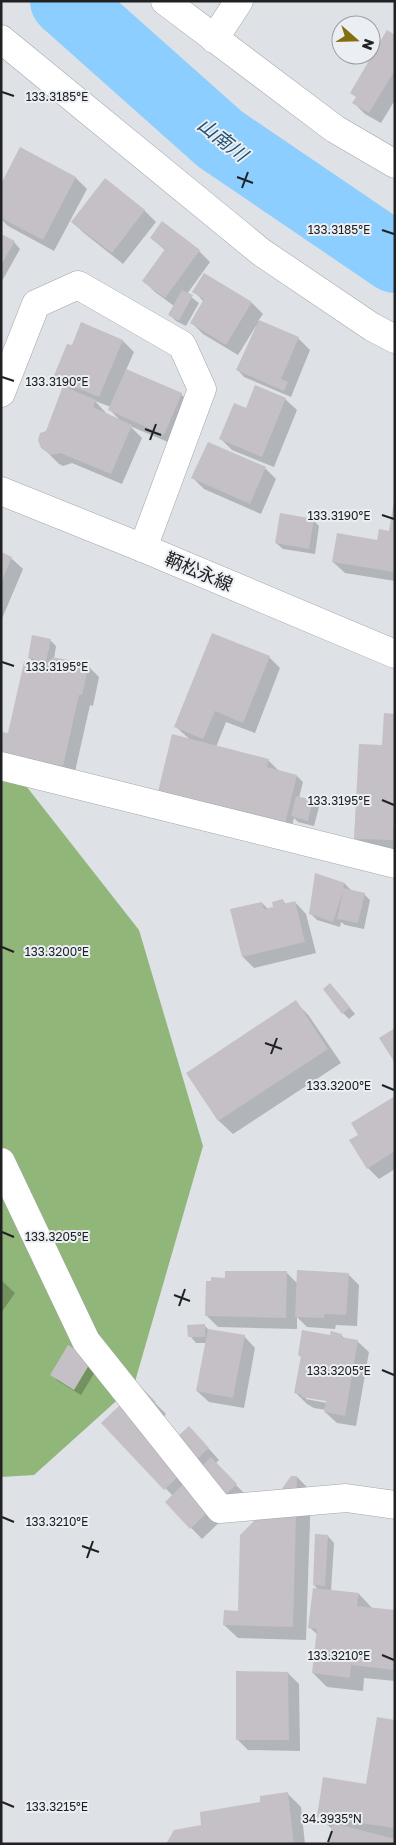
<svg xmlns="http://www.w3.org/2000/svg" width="396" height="1845" font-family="'Golos Text','Noto Sans JP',sans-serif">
<rect width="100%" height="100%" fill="#dee1e6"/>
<path fill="#90b779" d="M1 754 139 930 203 1146 134 1385 34 1475 1 1477Z"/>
<path fill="#0003" fill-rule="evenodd" d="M395 36V100L381 123 365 114 354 103 357 98 352 93Z
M76 178 87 189 54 251 8 226 1 219V186Z
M105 180 145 211 156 222 123 264 84 233 72 222Z
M1 235 14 242 20 249 2 281Z
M151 238 199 251 210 262 187 294 199 303 186 326 176 321 170 315 174 306 155 292 144 281 166 251Z
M194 291 252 303 263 314 258 321 298 338 310 350 291 397 244 377 238 370 257 327 256 326 238 355 203 334 192 323 204 302Z
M82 324 123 341 134 352 126 370 181 394 192 405 175 445 130 426 142 438 122 484 72 463 63 466 59 464 42 447 64 387 55 378 73 347ZM95 401 111 407 110 410 121 421 106 415V413Z
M285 399 297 410 274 467 232 450 221 439 247 410Z
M265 468 276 479 261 514 204 489 193 478Z
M394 505 395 581 345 573 333 562 378 541 390 532Z
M313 520 319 526 315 554 283 549 276 543Z
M1 554 11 558 23 569 1 621Z
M50 640 56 646 54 659 88 666 99 677 93 706 90 705 74 776 9 763V735L37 665 29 658Z
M269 657 280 668 255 733 226 722 216 747 268 760 279 771 297 776 303 782 299 798 312 801 319 807 314 826 298 822 294 818 291 830 176 727Z
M395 715V851L367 849 355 838Z
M316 875 345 884 351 890 364 894 370 900 364 929 345 925 341 922 340 927 317 920 311 914Z
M282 900 286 904 295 902 306 914 316 953 254 968 243 957 232 910 262 903 268 909 275 908Z
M336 991 355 1014 349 1019 343 1013Z
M296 1002 309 1016 341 1063 233 1134 219 1121 187 1073Z
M395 1097V1169L379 1179 368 1168 359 1135Z
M286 1272 298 1284 348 1274 359 1285 357 1326 336 1325 335 1329 307 1327 297 1317V1329L218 1327 207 1316 226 1279Z
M1 1280 15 1293 1 1313Z
M204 1325 209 1330 244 1336 255 1348 244 1408 209 1402 197 1391 206 1343H196L190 1336Z
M341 1335 345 1339 357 1341 369 1352 356 1426 337 1423 325 1412 326 1410 314 1408 307 1404 296 1393 302 1358 299 1355 331 1336ZM306 1397 332 1401V1404L306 1399Z
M91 1361 98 1367 81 1395 58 1381 52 1375Z
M140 1388 166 1414 162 1419 179 1437 200 1439 219 1460 215 1464 247 1496 202 1539 166 1502 173 1496 103 1423Z
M297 1477 311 1491 306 1640 238 1638 224 1625 239 1612Z
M328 1536 334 1543 331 1591 359 1594 373 1609 395 1612V1681L364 1678 363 1691 327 1687 313 1673 318 1635 309 1627 319 1590 314 1585Z
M288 1673 299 1684 300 1751 248 1750 237 1739Z
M395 1721V1844L333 1830 318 1816 367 1785Z
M287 1793 301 1807 305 1844H167L203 1826Z"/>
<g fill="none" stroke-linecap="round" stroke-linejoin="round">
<path stroke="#8bceff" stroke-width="70" d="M65 1 220 139 395 258"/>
</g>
<path fill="#c4c0c5" d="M387 30 395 35V70L369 113 352 103 356 97 350 93Z
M20 147 76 177 43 240 1 218V184Z
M105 178 145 210 112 253 71 222Z
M162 221 200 250 165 298 142 281 165 249 150 238Z
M1 234 15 241 1 265Z
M204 273 252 302 226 345 190 323 204 299 192 292Z
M182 290 193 295 179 321 168 315Z
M259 320 299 337 281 379 288 382 284 391 236 370Z
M81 322 123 340 99 397 53 378 67 344 72 345Z
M126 369 182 393 164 435 108 410Z
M255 385 286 398 262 457 219 439 234 403 246 408Z
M63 386 96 400 93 407 132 425 111 474 60 453 51 455 41 448 38 440 40 433 46 431Z
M208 442 266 467 250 504 191 478Z
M394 501V572L332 562 337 533 377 540 379 529 389 531Z
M280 513 314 519 309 549 275 543Z
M1 552 12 557 1 583Z
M212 633 270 656 243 723 215 711 203 739 174 727Z
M32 635 51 639 46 662 28 658Z
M52 657 89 664 82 695H79L63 766 1 753V732L8 733 24 662 50 667Z
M384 713 395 714V827H393V840L354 839 359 744 382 745Z
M172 734 269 759 267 767 297 775 285 824 158 792Z
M296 796 313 800 308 821 291 816Z
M315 873 345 883 343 888 365 893 358 923 337 919 343 891 333 922 309 914Z
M283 899 284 904 295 901 305 942 242 957 230 909 262 902 264 909 273 907 272 902Z
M330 983 350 1007 342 1014 323 989Z
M296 1000 328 1049 218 1121 186 1073Z
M395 1028V1063L379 1038Z
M395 1096V1151L367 1169 349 1140 358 1135 351 1123Z
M297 1270 349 1273 346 1315 325 1314 324 1318 295 1317Z
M225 1271H287L286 1318 205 1316 206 1281H211V1277L225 1278Z
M205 1324V1337H188L187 1325Z
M208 1329 245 1335 233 1398 196 1391Z
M302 1330 330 1335 331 1331 342 1334 341 1337 358 1340 345 1416 324 1412 326 1401 301 1397 302 1395 294 1393 301 1356 298 1355Z
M68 1345 92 1360 74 1390 50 1375Z
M140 1386 156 1402 151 1407 178 1436 189 1426 209 1448 164 1490 101 1423Z
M211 1457 237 1484 190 1529 165 1502Z
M291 1476H297L293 1627 223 1625 224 1610 238 1611 240 1535 271 1504Z
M315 1534 328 1535 325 1586 313 1585Z
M313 1588 359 1593 357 1606 395 1610V1670L351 1665 350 1678 312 1673 317 1629 308 1628Z
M236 1671 288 1672 289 1740H236Z
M377 1717 395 1720V1828L317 1817 323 1777 366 1784Z
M288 1792 294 1844H166L174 1830 201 1825 200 1812 260 1802V1796Z
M333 1823 395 1839V1844H328Z"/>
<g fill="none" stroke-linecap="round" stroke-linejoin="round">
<g stroke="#a2a5aa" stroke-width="29">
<path id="minor" d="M165 1 335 129 395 164
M1 39 261 252 372 327 395 339
M214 39 239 1
M1 393 36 304 78 285 182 345 202 389 143 548
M1 766 395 864
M1 1162 86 1341 220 1509 346 1498 395 1505"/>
</g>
<g stroke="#a2a5aa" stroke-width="29">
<path id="primary" d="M1 491 143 548 395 654"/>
</g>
<use href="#minor" stroke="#fff" stroke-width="28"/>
<use href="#primary" stroke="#fff" stroke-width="28"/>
</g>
<path fill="none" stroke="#202123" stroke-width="2" d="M2 92 14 96M237 177 253 183M242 188 248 172M382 230 394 234M2 377 14 381M145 429 161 435M150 440 156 424M382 515 394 519M2 662 14 666M382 800 394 805M2 947 14 952M265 1043 282 1049M271 1054 277 1038M382 1085 394 1090M2 1232 14 1237M174 1295 190 1301M179 1306 185 1289M382 1370 394 1375M2 1517 14 1522M82 1546 99 1552M87 1558 93 1541M382 1655 394 1660M2 1802 14 1807M328 1842 332 1831"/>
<g text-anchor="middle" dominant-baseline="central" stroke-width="4" stroke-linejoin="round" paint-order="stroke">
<g font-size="18" fill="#202123" stroke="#ebeef3">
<text transform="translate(199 571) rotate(23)">鞆松永線</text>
</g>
<g font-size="19" font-style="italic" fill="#1f5071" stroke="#ebeef3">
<text transform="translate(223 139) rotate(38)">山南川</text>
</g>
</g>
<g font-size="12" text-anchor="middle" fill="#202123" stroke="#ebeef3" stroke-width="4" stroke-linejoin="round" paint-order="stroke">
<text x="57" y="101">133.3185°E</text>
<text x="339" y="234">133.3185°E</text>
<text x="57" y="386">133.3190°E</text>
<text x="339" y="520">133.3190°E</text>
<text x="57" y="671">133.3195°E</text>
<text x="339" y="805">133.3195°E</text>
<text x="57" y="956">133.3200°E</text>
<text x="339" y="1090">133.3200°E</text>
<text x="57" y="1241">133.3205°E</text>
<text x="339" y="1375">133.3205°E</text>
<text x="57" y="1526">133.3210°E</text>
<text x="339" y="1660">133.3210°E</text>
<text x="57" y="1811">133.3215°E</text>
<text x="332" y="1823">34.3935°N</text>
</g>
<rect width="396" height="1845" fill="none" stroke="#202123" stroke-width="5"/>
<g transform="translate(356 40) rotate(110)"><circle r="24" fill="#ebeef3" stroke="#9a9ca0"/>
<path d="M0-4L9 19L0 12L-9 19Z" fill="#846f0e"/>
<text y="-8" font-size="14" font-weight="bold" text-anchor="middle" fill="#202123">N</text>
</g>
</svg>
